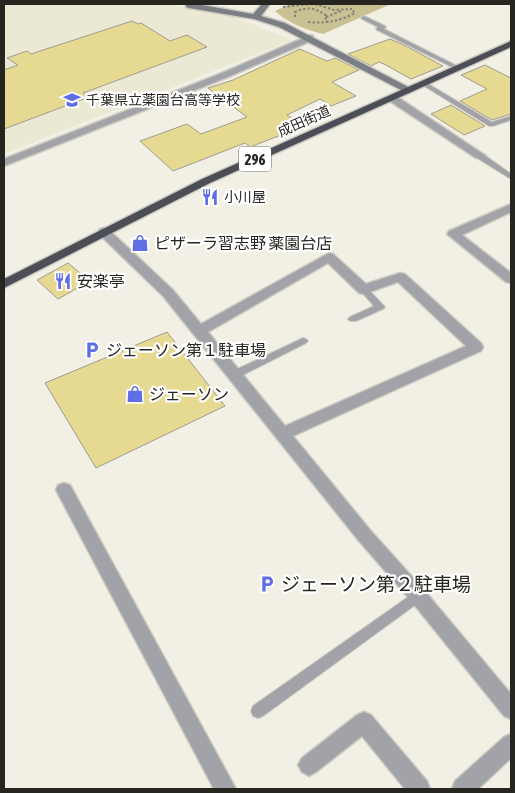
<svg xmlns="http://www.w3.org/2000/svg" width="515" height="793" font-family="'Asap Condensed','Noto Sans JP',sans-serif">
<rect width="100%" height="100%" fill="#f2f0e4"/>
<path fill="#ebe8d4" d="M4 4H169L234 17 292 40 4 154Z"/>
<path fill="#c9c191" d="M290 4H391L323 34C306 30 288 23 275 11Z"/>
<path fill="#e6d991" stroke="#9f9d92" d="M132 21 138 24 141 23 170 41 187 35 207 47 83 93 89 97 4 129V70L18 65 7 58 27 51 31 54Z
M390 39 406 46 443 66 411 79 384 64 379 62 371 66 348 54Z
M300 49 327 61 335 58 359 70 332 82 356 96 331 106 320 99 287 115 304 126 250 147 245 143 173 171 140 141 187 124 201 134 247 117 208 88 233 80Z
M485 65 511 78V114L492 120 460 101 487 89 461 75Z
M451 105 485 126 464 135 431 114Z
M68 263 90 281 58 299 37 280Z
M167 332 225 406 96 468 45 383Z"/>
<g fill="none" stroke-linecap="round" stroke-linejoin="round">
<g stroke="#cdcbc1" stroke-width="2">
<path id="lane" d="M364 16 385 26 386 27 384 29 461 68 456 69 377 30 376 29 378 27 362 19 361 18Z
M421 82H425L492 122 511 116V120L493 126H489L421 84Z
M477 154H483L511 174V179L477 158Z
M364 287 367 288 385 307 383 309 356 321H350L348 319 350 317 374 306 360 290Z
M303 338 306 339 308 341 306 343 237 378H231L229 375 231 372Z
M418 590 422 592 424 596 422 600 263 716 258 718 253 716 251 711 253 706Z"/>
</g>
<g stroke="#cdcbc1" stroke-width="3">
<path id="street" d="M310 35 313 36V40L228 77 4 166V159L222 73Z
M392 95 396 96 486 156 484 158H476L388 100 387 98Z
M511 204V212L462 235 511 273V283L506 282 447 234 449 231Z
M104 228 108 229 173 290 201 324 329 253 333 254 366 284 400 273 405 274 481 343 483 347 481 351 293 436 371 531 424 590 511 694V719L504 716 412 602 359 541 163 296 100 235 98 232 100 229ZM328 263 359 293 364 294 398 282 466 346 285 426 208 332Z
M64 483 70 485 236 789H214L56 490 58 485Z
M364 712 371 715 427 781 430 789H405L362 736 316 772 309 776 302 772 298 765 302 758 357 715Z
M511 734V758L478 789H452L455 781 504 737Z"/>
</g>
<g stroke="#cdcbc1" stroke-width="3">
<path id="secondary" d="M186 4H196L253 14 262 4H270L261 16 285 23 414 90 409 93 405 92 279 27 254 19 189 8 186 7Z"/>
</g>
<g stroke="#cdcbc1" stroke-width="3">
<path id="highway" d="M511 41V47L210 183 4 288V279L202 179Z"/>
</g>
<path stroke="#85847b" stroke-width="2" stroke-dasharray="2.5 2" stroke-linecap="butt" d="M315 4 334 10 352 9
M283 7 310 4
M295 17V12C307 6 316 8 327 16L325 20 329 23
M326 17 341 11
M308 22C325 24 340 21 355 13L351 9"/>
<use href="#lane" fill="#a1a3a8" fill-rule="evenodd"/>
<use href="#street" fill="#a1a3a8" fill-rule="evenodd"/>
<use href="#secondary" fill="#7c7e85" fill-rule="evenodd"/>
<use href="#highway" fill="#4b4d57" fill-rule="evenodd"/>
</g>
<defs>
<g id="school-bare" transform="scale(1.35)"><path d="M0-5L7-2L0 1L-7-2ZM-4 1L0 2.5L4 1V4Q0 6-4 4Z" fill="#606ee6" stroke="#fff" stroke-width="2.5" paint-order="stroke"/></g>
<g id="restaurant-bare" transform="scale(1.35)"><path d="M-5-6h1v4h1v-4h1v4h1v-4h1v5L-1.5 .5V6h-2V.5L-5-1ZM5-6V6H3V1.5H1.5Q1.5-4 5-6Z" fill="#606ee6" stroke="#fff" stroke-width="2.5" paint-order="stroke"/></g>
<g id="shop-bare" transform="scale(1.35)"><path d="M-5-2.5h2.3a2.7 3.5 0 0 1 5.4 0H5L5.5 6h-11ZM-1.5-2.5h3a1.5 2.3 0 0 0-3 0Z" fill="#606ee6" stroke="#fff" stroke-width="2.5" paint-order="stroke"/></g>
<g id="parking-bare" transform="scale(1.35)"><path d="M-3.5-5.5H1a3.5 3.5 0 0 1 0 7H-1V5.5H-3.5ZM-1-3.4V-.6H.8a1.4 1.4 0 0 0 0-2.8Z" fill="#606ee6" stroke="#fff" stroke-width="2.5" paint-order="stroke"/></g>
</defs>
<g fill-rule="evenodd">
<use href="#school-bare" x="72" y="100"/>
<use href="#restaurant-bare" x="210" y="197"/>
<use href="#shop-bare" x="140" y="243"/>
<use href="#restaurant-bare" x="63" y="281"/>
<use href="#parking-bare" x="92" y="350"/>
<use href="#shop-bare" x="135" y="394"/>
<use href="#parking-bare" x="267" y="584"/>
</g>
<g text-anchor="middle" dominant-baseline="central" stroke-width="4.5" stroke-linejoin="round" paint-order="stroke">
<g font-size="14" fill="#262520" stroke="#fff" text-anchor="start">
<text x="86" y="100">千葉県立薬園台高等学校</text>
<text x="224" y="197">小川屋</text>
</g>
<g font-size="14" fill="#262520" stroke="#fff">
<text transform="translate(304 121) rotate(-24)">成田街道</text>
</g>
<rect fill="#fff" stroke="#676663" stroke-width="1" x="239" y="146.5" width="32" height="25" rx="4"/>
<g font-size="15" font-weight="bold" fill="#262520">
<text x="255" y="159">296</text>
</g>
<g font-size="16" fill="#262520" stroke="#fff" text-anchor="start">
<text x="154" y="243">ピザーラ習志野 薬園台店</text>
<text x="77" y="281">安楽亭</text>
<text x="106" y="350">ジェーソン第１駐車場</text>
<text x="149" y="394">ジェーソン</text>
</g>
<g font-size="19" fill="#262520" stroke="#fff" text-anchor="start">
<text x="281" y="584">ジェーソン第２駐車場</text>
</g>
</g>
<rect width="515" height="793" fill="none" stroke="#262520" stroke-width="10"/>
</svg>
